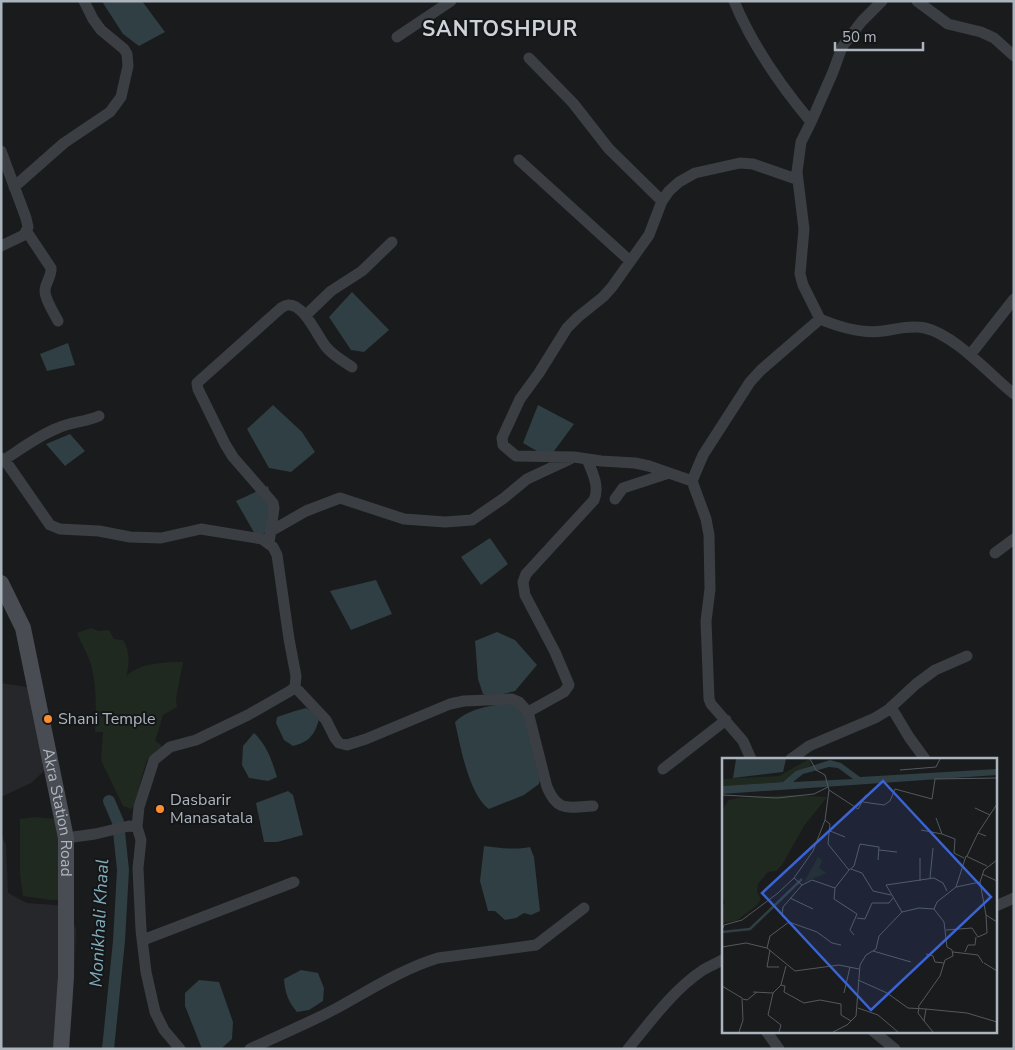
<svg xmlns="http://www.w3.org/2000/svg" width="1015" height="1050" font-family="'Nunito Sans',sans-serif">
<rect width="100%" height="100%" fill="#1a1b1d"/>
<path fill="#26272a" d="M1 683 33 688 49 763 43 772 31 783 1 797Z
M1 834 6 845 8 893 27 903 68 906 76 930 73 999 69 1049H1Z"/>
<path fill="#202920" d="M91 628 99 631 109 630 114 639 123 640C130 651 130 664 126 676 140 663 164 662 183 662L176 698 177 707 163 715 155 741 161 745V750L147 760 141 779 137 802 131 809 123 806 101 760 103 732H95C96 710 97 686 91 665 88 654 81 643 77 633Z
M35 817 55 819 73 899 52 900 23 896 20 874V819Z"/>
<path fill="#2f3f43" d="M104 1H142L165 32 139 46 123 34 103 3Z
M352 292 389 330 364 352 351 350 329 317Z
M68 343 75 365 47 371 40 354Z
M273 405 302 432 315 452 291 472 269 468 247 429Z
M538 405 574 424 549 458 523 443Z
M70 434 85 451 65 466 46 444Z
M268 486 278 529 256 536 236 501Z
M490 538 508 564 481 585 461 557Z
M376 580 392 614 351 630 330 591Z
M497 632 515 640 537 665 515 691 492 697 483 694 478 679 475 641Z
M515 702 527 717 542 771 539 784 524 795 489 809C469 795 460 745 455 722 471 707 494 705 515 702Z
M306 708 315 713 319 719C315 735 309 742 293 746L284 740 276 723 277 717 295 711Z
M254 733C267 745 272 761 277 777L268 781 249 778 242 765 243 746Z
M288 791 293 795 303 835 277 842H264L256 803Z
M484 846C499 848 515 850 530 847L534 857 540 911 531 915 524 913 516 918 505 920 495 911H488L480 881Z
M301 970 318 973 324 988 323 1001 309 1010 297 1012C288 1001 285 993 284 979Z
M199 980 219 982 233 1022 232 1039 222 1048 202 1049 185 1006V993Z"/>
<g fill="none" stroke-linecap="round" stroke-linejoin="round">
<path stroke="#2f3f43" stroke-width="12" d="M108 1049 119 941 123 870 118 822 109 801"/>
<path stroke="#3b3e43" stroke-width="11" d="M734 1C752 45 781 86 811 122L833 72 842 47 862 21 882 1
M917 1 948 24 981 32 994 38 1014 56
M397 37 451 1
M529 58 573 103 609 149 662 201
M811 122 801 142 797 172 804 229 800 274 803 285 820 319C839 327 862 334 883 331 897 329 911 325 925 328 955 335 990 375 1014 394
M1 151 26 218 28 227 24 235 1 246
M519 160 630 261
M14 187 64 143 110 112 121 97 128 66 127 54 124 49 101 30 93 19 84 1
M27 232 51 268C52 276 45 283 45 291 45 300 54 313 58 321
M306 315 331 291 362 271 392 242
M970 355 1014 299
M1 458 9 466 50 525 60 529 99 531 130 537 161 538 201 529 262 539 273 547 277 555 289 639 296 676 295 687 290 691 248 715 196 740 170 747 154 760 139 807 137 827
M4 460C21 449 39 435 58 428 71 422 85 422 99 416
M692 481 649 466 635 463 601 461 574 457 516 456 503 445 502 438 520 399 539 373 567 328 578 317 603 297 612 287 649 235 662 201 669 191 679 182 695 173 740 163 753 164 796 179
M615 499 623 488 669 473
M271 531 306 511 340 498 404 519 445 522 472 520 504 498 527 479 570 459
M269 543 274 508 273 503 233 457 225 444 198 389 197 383 281 308C283 307 286 305 288 305 304 303 318 338 327 348 334 356 343 361 352 367
M995 553 1014 539
M295 687 326 720 335 738 339 743 347 745 366 739 450 704 464 701 512 699 519 702 528 712 547 787C558 813 568 807 593 806
M891 707 909 737 925 759
M528 712 564 692 569 685 555 652 525 595 523 582 526 574 594 500C600 486 592 472 587 459
M751 759 743 741 711 704 709 699 706 621 710 589 709 535 706 519 692 481 703 455 750 382 761 370 820 319
M791 759 809 746 875 718 888 710 916 684 935 670 967 656
M663 769 726 720
M66 838 95 834 129 826 137 827 141 840 138 868 141 930 146 972 155 1012 164 1030 180 1049
M996 906 1014 898
M143 940 294 882
M766 1031 779 1049
M873 1031 895 1049
M250 1049C279 1035 309 1023 337 1008 370 990 402 969 438 958L536 945 584 908
M628 1049C651 1021 673 990 703 970 710 966 717 963 724 959"/>
<path stroke="#494d53" stroke-width="16" id="s1" d="M1 583 23 628 66 838V976L61 1049"/>
</g>
<g fill="#ff8e31" stroke="#151618" stroke-width="2">
<circle cx="48" cy="719" r="5"/>
<circle cx="160" cy="809" r="5"/>
</g>
<g text-anchor="middle" dominant-baseline="central" stroke-width="4" stroke-linejoin="round" paint-order="stroke">
<g font-size="16" fill="#acb5be" stroke="#151618" text-anchor="start">
<text x="58" y="719">Shani Temple</text>
<text x="170" y="800">Dasbarir<tspan x="170" dy="18">Manasatala</tspan></text>
</g>
<g font-size="16" fill="#acb5be" stroke="#151618">
<text stroke="none"><textPath href="#s1" startOffset="238">Akra Station Road</textPath></text>
</g>
<g font-size="18" font-style="italic" fill="#81acbb" stroke="#151618">
<text transform="translate(99 923) rotate(-87)">Monikhali Khaal</text>
</g>
<g font-size="21" font-weight="bold" letter-spacing="1" fill="#ced3d9" stroke="#151618">
<text x="500" y="29">SANTOSHPUR</text>
</g>
</g>
<g transform="translate(722 758)">
<rect width="275" height="275" fill="#1a1b1d"/>
<path d="M87 1 89 7 61 24 0 28V21L57 18ZM68 37 105 39 82 68 60 107 54 113 46 114 36 126 35 134 39 141 35 147 14 163 0 165V149L3 145 0 137V52L7 42 16 40ZM96 99 100 103 97 110 104 115 82 124Z" fill="#202920"/>
<path d="M14 1H64L61 14 11 20ZM108 2 119 5 138 19 275 11V17L0 36V28L61 24 74 13ZM107 9 116 10 131 21 71 24 81 16Z" fill="#2f3f43" fill-rule="evenodd"/>
<path fill="none" stroke="#2f3f43" stroke-width="2.5" d="M0 174 28 171 80 121"/>
<path fill="none" stroke="#54595d" stroke-width="1" d="M178 12 214 9 218 1M107 32 136 51 144 37M0 37 55 40 92 36 106 29M141 44 162 47 168 43 173 31 210 41 213 21 275 20M253 50 268 57M214 60 220 76 233 81 232 95 242 100M103 62 108 66 106 86 127 112 113 130 112 141 135 156 128 172 132 177M199 72 220 76M108 73 123 79M264 78 256 75 275 46M157 92 175 94M245 98 256 75M198 100V123M275 102 262 112 258 124 264 157 275 164M129 111 140 115 151 133 169 137M127 112 132 108 138 86 157 89 156 102M260 116 275 123M72 120 80 127 61 149 60 158 67 164 95 174 110 185 119 187M208 120 211 90M258 124 234 129 244 98 265 108M80 127 90 122 113 130M68 140 91 151M180 154 164 127 212 120 221 125 225 133M135 160 143 161 150 145H167L171 140M0 172 2 167 20 162 56 135 72 120 91 93 103 62 107 32 103 17 94 12 88 1M224 172 250 170 256 179 265 175 264 157M0 189 24 185 45 190 48 178 67 164M45 190 73 213 117 207 137 211M48 192 45 209H57M151 193 189 204M231 194 256 197 261 205M243 194 246 187H253L254 179M204 196 211 198 213 204 222 205M262 205 275 213M136 222 165 235 186 250 204 251 202 263 211 274M59 227 64 208M0 228 20 240 21 262 17 274M31 234 51 235M122 235 128 209M21 241 25 242 35 234M196 249 218 218 223 202 231 198 230 192 225 189 222 164 212 151 215 144 234 129M197 249 196 255 202 263M136 250 156 257 176 274M204 251 245 255 275 264M57 274 59 267 46 257 51 235 59 227 63 228 62 234 82 245 98 242 119 246V257L129 263M111 274 125 267 134 258 138 207 144 197 154 191 157 178 180 154 197 150 212 151"/>
<path fill="#3a63d3" fill-opacity="0.15" stroke="#3a63d3" stroke-width="2.5" d="M161 23 269 139 149 252 40 135Z"/>
<rect width="275" height="275" fill="none" stroke="#acb5be" stroke-width="2.5"/>
</g>
<rect width="1015" height="1050" fill="none" stroke="#acb5be" stroke-width="5"/>
<path d="M835 42v8h88v-8" fill="none" stroke="#acb5be" stroke-width="2.5"/>
<text x="842" y="42" font-size="15" fill="#acb5be" stroke="#151618" stroke-width="4" paint-order="stroke">50 m</text>
</svg>
